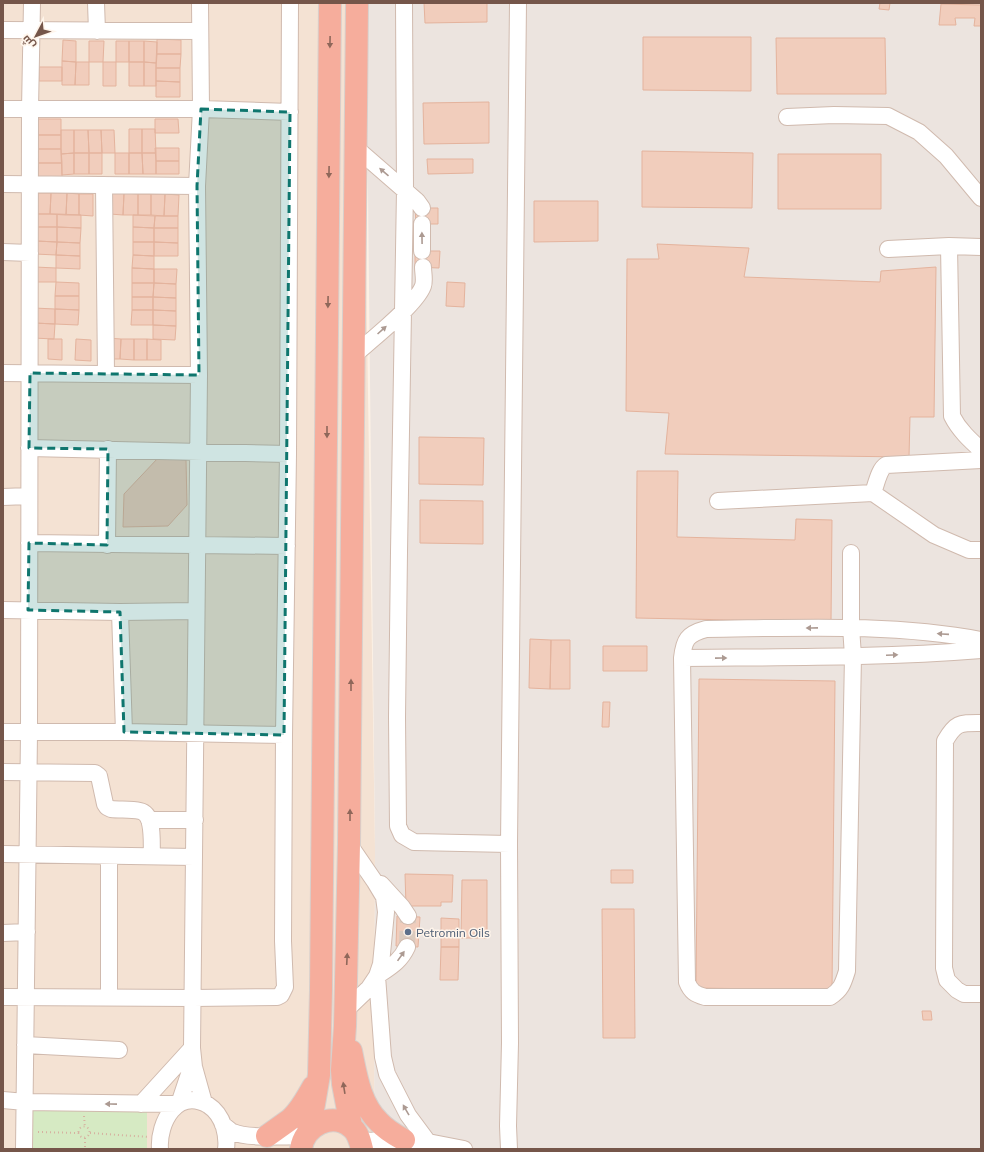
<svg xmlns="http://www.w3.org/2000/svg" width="984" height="1152" font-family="Mulish,Cairo,sans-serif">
<rect width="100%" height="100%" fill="#fcf1e5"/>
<path fill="#f4e2d3" d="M3 3H362L375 848 374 1149H3Z"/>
<path fill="#ece4df" d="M366 3H981V1149H374L375 848Z"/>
<path fill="#d6eac3" d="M33 1109 147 1111V1149H33Z"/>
<path fill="#f1cdbc" stroke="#e4b39d" d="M424 3H487V22L425 23Z
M880 3H890L889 10 879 9Z
M941 4 981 5V26H974L975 18H955L956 25H939Z
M643 37H751V91L643 90Z
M776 38H885L886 94H777Z
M157 39 181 40V54H157Z
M63 40 76 41V62L62 61Z
M89 41H104L103 62H89Z
M116 41H129V62H116Z
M129 41H144V62H129Z
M144 41 157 42 156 63 144 62Z
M157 54H181L180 68H156Z
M62 61 76 62 75 85H62Z
M76 62H89V85H75Z
M103 62H116V86H103Z
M129 62H144V86H129Z
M144 62 156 63V86H144Z
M39 67H62V81H39Z
M156 68H180V82L156 81Z
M156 81 180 82V97H156Z
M489 102V143L424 144 423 103Z
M37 119H61V135H37Z
M155 119H178L179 133H155Z
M129 129H142V153H129Z
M142 129H155L156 153H142Z
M61 130H74V153L61 154Z
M74 130H88L89 153H74Z
M88 130H101L102 153H89Z
M101 130H114L115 153H102Z
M37 135H61V149H37Z
M155 148H179V161H156Z
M37 149H61L62 163H38Z
M642 151 753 153 752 208 642 207Z
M74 153H89V174H74Z
M74 153V174L62 175 61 154Z
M89 153H102V174H89Z
M115 153H129V174H115Z
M129 153H142L143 174H129Z
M142 153H156V174H143Z
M778 154H881V209H778Z
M427 159H473V173L428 174Z
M156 161H179V174H156Z
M38 163H62V177H38Z
M37 193H51L50 214H36Z
M51 193H67L66 215 50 214Z
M67 193 79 194V215H66Z
M111 193H124L123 215 110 214Z
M124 193 138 194V215H123Z
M79 194H93V216L79 215Z
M138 194H151V215H138Z
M151 194H165L164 216 151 215Z
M165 194 179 195 178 216H164Z
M534 201H598V241L534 242Z
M415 208H438V224H416Z
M36 214H57V227H36Z
M57 214 81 215V228L57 227Z
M133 215 155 216 154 228 133 227Z
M155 216H178V228H154Z
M36 227H57V242L36 241Z
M57 227 81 228 80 243 57 242Z
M133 227 154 228V242H133Z
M154 228H178V243L154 242Z
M36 241 57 242 56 255 35 254Z
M57 242 80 243V256L56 255Z
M133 242H154V256L133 255Z
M154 242 178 243V256H154Z
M657 244 749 248 744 277 880 282 881 271 936 267 934 417H910L909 457 665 454 669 413 626 411 627 259H659Z
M415 251H440L439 268 415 267Z
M56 255 80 256V269L56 268Z
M133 255 154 256V269L132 268Z
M35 267 56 268V282H35Z
M132 268 154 269V283H132Z
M154 269H177L176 284 154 283Z
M56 282 79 283V296H55Z
M447 282 465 283 464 307 446 306Z
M132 283H154L153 297H132Z
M154 283 176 284V298L153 297Z
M55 296H79V310L55 309Z
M132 297H153V310H132Z
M153 297 176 298V311L153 310Z
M34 308 55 309V324L34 323Z
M55 309 79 310 78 325 55 324Z
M132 310H153V325H131Z
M153 310 176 311V326L153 325Z
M34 323 55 324 54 339 33 338Z
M153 325 176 326 175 340 153 339Z
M107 338 121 339 120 359H107Z
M48 339H62V360L48 359Z
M76 339 91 340V361L75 360Z
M121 339H134V360L120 359Z
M134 339H147V360H134Z
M147 339 161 340V360H147Z
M419 437 484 438 483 485 419 484Z
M158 458 186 460 187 505 168 526 123 527 124 494Z
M637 471H678L677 537 795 540 796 519 832 520 831 622 636 618Z
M420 500 483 501V544L420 543Z
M530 639 551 640 550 689 529 688Z
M551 640H570V689H550Z
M603 646H647V671H603Z
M699 679 835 681 832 990 696 988Z
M603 702H610L609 727H602Z
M611 870H633V883H611Z
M405 874 453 875 452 902H441V906H406Z
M462 880H487V938H461Z
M602 909H634L635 1038H603Z
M397 916 420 917 418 947 396 946Z
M441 918 459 919V947H441Z
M441 947H459L458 980H440Z
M922 1011H931L932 1020H923Z"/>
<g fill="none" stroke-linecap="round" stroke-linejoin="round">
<path stroke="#dacabe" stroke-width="16" stroke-dasharray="16 8" stroke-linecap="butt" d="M407 947 408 916"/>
<g stroke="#d0baae" stroke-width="18">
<path id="minor" d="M96 3 97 31
M200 3 201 109 197 186 199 375 192 1048 194 1067 204 1103
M404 3 405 190 399 552 397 717 398 826 402 835 414 842 509 844
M3 30 200 31
M3 109H201L290 112
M787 117 834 115 888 116 919 132 946 156 981 198
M356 148 417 201 422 208
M3 184 197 186
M104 185 106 374
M422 224V251
M949 246 952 416C959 430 970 440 981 450
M888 249 949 246 981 247
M3 252 30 253
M353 356C370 341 416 305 423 286 425 280 423 273 423 267
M3 373 199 375
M29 448 288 454
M873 493C876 485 879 469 886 465L981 460
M3 497 28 496
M718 501 873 493 934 535 969 550H981
M29 543 287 546
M107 545 108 449
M851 553V627L853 656 847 971C843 984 841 990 830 997H705C695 994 691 992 687 982L682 658C684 640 687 634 706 629 797 628 891 623 981 640
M3 610 120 612 196 611
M120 612 124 732
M682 658C782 657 882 658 981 650
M981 723C960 723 956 722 945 741L944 968 947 980 957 990 964 994H981
M3 732H124L284 735
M3 772 95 773 99 776 105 804 107 807 111 809C120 810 131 809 140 811 155 814 151 844 152 856
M149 820H195
M3 854 194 857
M109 856V998
M381 884 402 907 408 916
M3 933 27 932
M407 947C400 962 390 967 377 976L383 1057 387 1074 408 1115 428 1142
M3 997 193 998 277 997 281 995 285 987 283 941 284 735 288 454 290 3
M345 1011 369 988 377 976 381 964 386 912 384 897 375 882 349 844
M25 1045 119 1050
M3 1100 25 1102 178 1104
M141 1104 192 1048
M179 1104 193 1062
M223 1125C227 1127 230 1131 233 1132 247 1139 289 1136 305 1136
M360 1141 404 1140 428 1142 464 1149
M24 1149 29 733 30 109 32 3
M160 1149C158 1123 177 1087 208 1105 216 1110 221 1118 224 1127 226 1134 227 1142 226 1149
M509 1149 508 1126 510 1043 509 844 518 3"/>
</g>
<g stroke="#d8d0cc" stroke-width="24">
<path id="highway" d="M351 1051C356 1075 360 1104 379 1122 386 1130 395 1135 404 1140
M351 1126 343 1084 342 1070 345 1026 349 844 357 3
M308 1132 313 1110 319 1075 321 990 330 3
M267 1136C274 1131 281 1126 288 1121 299 1113 306 1099 313 1087
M301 1149C304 1126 332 1111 351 1127 358 1132 360 1141 362 1149"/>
</g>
<path stroke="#d6b1a0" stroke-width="2" stroke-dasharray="1 3" stroke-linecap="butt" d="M84 1116 85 1127
M78.5 1132a5.5 5.5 0 1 1 11 0a5.5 5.5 0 1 1-11 0Z
M38 1132 79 1133
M90 1133 149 1137
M85 1138V1149"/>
<use href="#minor" stroke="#fff" stroke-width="16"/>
<use href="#highway" stroke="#f6ad9c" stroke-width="22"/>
</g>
<defs><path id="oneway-solid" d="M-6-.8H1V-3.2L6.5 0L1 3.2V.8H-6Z"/></defs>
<g fill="#8f675a">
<use href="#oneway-solid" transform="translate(330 42) rotate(91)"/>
<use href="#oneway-solid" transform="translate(329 172) rotate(91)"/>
<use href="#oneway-solid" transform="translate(328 302) rotate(91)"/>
<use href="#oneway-solid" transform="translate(327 432) rotate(90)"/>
<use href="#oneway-solid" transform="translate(351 685) rotate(-90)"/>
<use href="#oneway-solid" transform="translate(350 815) rotate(-90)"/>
<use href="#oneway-solid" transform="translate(347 959) rotate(-87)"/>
<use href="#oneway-solid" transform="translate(344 1088) rotate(-99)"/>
</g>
<g fill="#ac9a92">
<use href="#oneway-solid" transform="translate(384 172) rotate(-139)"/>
<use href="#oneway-solid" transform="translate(422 238) rotate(-91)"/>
<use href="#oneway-solid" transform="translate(382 330) rotate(-42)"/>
<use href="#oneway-solid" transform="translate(812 628) rotate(179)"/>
<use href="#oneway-solid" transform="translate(943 634) rotate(-176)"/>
<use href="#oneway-solid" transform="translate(892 655) rotate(-2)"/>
<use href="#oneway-solid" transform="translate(721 658) rotate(-1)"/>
<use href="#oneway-solid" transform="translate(401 956) rotate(-55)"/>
<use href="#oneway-solid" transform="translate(111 1104) rotate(-179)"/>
<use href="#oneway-solid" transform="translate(406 1110) rotate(-120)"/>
</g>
<path fill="#0f766e" fill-opacity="0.2" stroke="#0f766e" stroke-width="3" stroke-dasharray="8 5" stroke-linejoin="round" d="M201 109 290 112 284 735 124 732 120 612 28 610 29 543 107 545 108 449 29 448 30 373 199 375 197 186Z"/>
<circle fill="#5c6f8a" stroke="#fff5eb" stroke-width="1.5" cx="408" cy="932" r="4"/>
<g text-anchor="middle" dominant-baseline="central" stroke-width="3" stroke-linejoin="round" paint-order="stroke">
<g font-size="12" fill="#4e5e75" stroke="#fff5eb" text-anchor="start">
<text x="416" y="932">Petromin Oils</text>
</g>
</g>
<rect width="984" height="1152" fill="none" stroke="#75564a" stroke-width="8"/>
<g transform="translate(36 36) rotate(229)" stroke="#fff5eb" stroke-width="3" paint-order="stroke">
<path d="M0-3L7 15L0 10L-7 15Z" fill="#75564a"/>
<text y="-6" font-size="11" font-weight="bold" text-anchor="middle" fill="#75564a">ش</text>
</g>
</svg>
